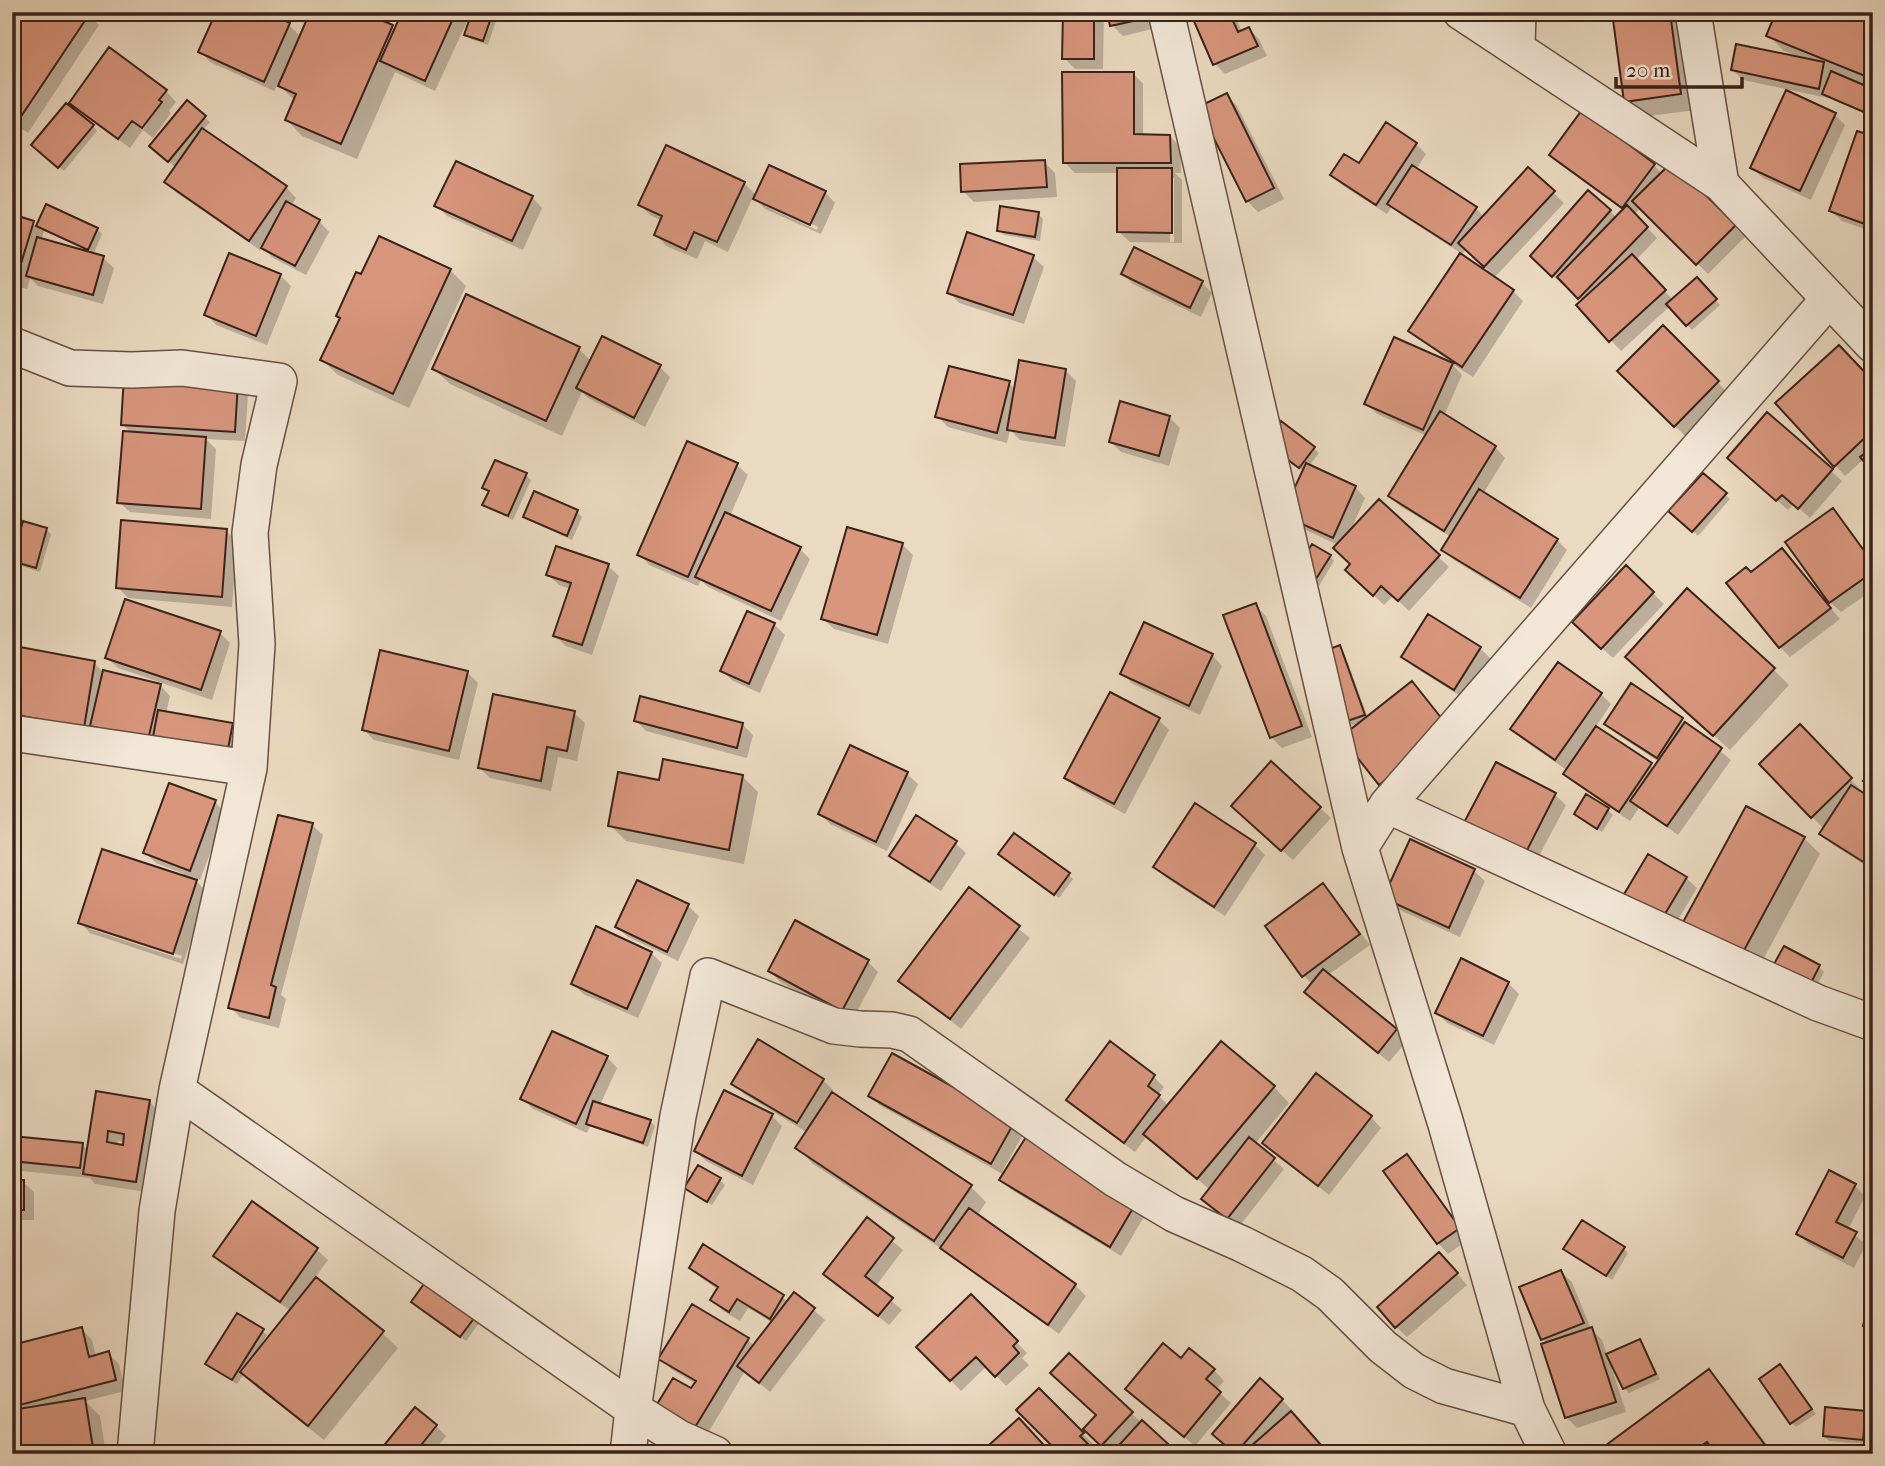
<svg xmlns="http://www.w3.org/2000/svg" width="1885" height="1466" font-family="'IM FELL French Canon',serif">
<rect width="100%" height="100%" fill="#ebdac2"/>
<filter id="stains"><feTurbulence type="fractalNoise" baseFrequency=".00286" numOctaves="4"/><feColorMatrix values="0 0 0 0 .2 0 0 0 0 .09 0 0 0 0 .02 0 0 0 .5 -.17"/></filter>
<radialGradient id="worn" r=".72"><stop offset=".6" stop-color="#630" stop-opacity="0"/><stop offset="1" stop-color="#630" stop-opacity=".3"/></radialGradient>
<path fill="#0003" fill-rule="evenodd" d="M21 12H85L99 25 28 133 12 123V26Z
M312 12H395L389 25 396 30 404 12H499L488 45 471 39 466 34 472 16 470 15 435 91 395 72 357 159 302 136 287 120 295 101 278 84 274 91 210 62 200 51 289 25 301 37Z
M1065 12H1104L1103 69H1075L1064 58Z
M1158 12 1161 27 1123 36 1112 25Z
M1192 12H1234L1242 32 1249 29 1259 39 1267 56 1225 74 1215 64Z
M1614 12H1683L1696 110 1641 117 1625 101Z
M1873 12V87L1863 83 1862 86 1873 91V117L1828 98 1743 80 1733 70 1796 58 1797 56 1784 51 1768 35Z
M1133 73 1143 84V136H1170L1180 147 1181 173H1175L1182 180V243L1130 242 1119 232V173H1075L1065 163ZM1170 178H1174V242H1170Z
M166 91 176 102 169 111 171 113 153 138 143 130 130 148 82 113 71 102Z
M1226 95 1237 106 1284 199 1258 212 1247 201 1201 108Z
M187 102 210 122 203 130 286 187 296 198 291 206 319 221 329 232 306 275 273 258 262 247 260 250 177 193 166 182 176 168 156 150Z
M1835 115 1845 125 1811 200 1763 178 1752 168Z
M93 126 97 131 64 171 38 150Z
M1873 138V232L1842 221 1831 211Z
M1416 144 1426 154 1416 170 1476 208 1484 217 1529 169 1564 203 1495 277 1466 249 1461 256 1513 291 1523 301 1473 377 1452 364 1411 331 1462 254 1400 214 1392 206 1387 214 1342 185 1332 175Z
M1551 155 1654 165 1662 174 1672 164 1745 237 1708 274 1641 207 1634 215 1657 238 1636 260 1673 300 1697 279 1720 305 1692 330 1670 306 1621 351 1578 305 1583 301 1566 284 1564 286 1543 267 1610 211 1617 218 1624 211 1561 165Z
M1044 162 1055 173 1057 197 974 202 963 191Z
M744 183 756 195 825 192 835 203 821 234 765 209 753 197 728 252 705 241 697 259 666 246 656 235 662 221 650 215 640 205ZM765 202 818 227 817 230 765 206Z
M532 197 542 208 523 250 447 216 437 206Z
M47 206 97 229 102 234 93 255 103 258 114 268 103 304 38 286 30 278 27 289 12 285V216L33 223 37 227ZM44 231 89 251 88 253 41 240Z
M1038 214 1043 219 1040 241 1004 235 999 230Z
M1033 257 1044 267 1024 324 959 303 949 292Z
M450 270 466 286 409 408 338 375 322 360Z
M1123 274 1202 283 1212 293 1201 317 1133 284Z
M280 275 291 286 267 345 216 325 206 314Z
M1873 292V302L1868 296Z
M1663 328 1728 393 1685 436 1620 371Z
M579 349 591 361 660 367 670 377 645 427 588 398 582 392 562 436 450 384 434 369Z
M1452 364 1462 375 1444 416 1495 447 1505 458 1483 494 1557 540 1567 550 1531 608 1454 560 1443 550 1451 537 1400 506 1390 496 1427 436 1377 414 1367 404Z
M1065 370 1076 381 1065 447 1020 440 1010 430 1007 443 948 427 937 416 1009 383 1016 390Z
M125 378 248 394 245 441 206 439 216 449 211 519 130 512 119 502 131 433 123 425Z
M1873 383V470L1864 459 1845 476 1835 465Z
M1768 414 1842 481 1810 518 1794 504 1788 510 1740 468Z
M1169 417 1180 428 1169 466 1121 452 1110 441Z
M12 428 20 436 12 508Z
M1272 448H1314L1319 453 1309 466 1355 487 1365 498 1351 530 1379 501 1449 567 1409 611 1393 596 1384 605 1358 581 1352 565 1338 545 1295 525 1304 471Z
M737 465 748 475 730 516 800 549 810 559 781 621 708 587 701 580 698 586 649 565 639 554Z
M526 475 531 480 513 520 489 509 485 505 489 493 484 488Z
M1703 475 1730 499 1698 536 1671 511Z
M1833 510 1843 521 1873 562V590L1841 612 1830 602Z
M577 512 582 517 572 540 530 521 525 516Z
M47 530 51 534 40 572 18 565 13 560Z
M226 531 237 541 232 607 128 598 118 587Z
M902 544 913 555 888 644 834 629 823 619Z
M1782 550 1840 619 1790 657 1780 647 1751 574Z
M1330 556 1334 561 1316 591 1295 575Z
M608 566 619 576 592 655 566 646 555 636 570 589 559 585 548 575Z
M1626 567 1664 604 1613 658 1585 633Z
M1255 605 1266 616 1312 737 1282 748 1271 737Z
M774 624 785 635 760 693 733 681 722 671Z
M220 633 230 643 212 700 118 668 107 658Z
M1339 647 1344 652 1368 718 1412 684 1459 741 1391 794 1343 737 1362 722 1347 727Z
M1480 648 1491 659 1465 699 1414 667 1403 657Z
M1212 655 1222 666 1200 715 1133 684 1122 674Z
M94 663 103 672 160 685 170 696 166 714 232 725 243 735 238 764 21 723 12 715V702Z
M1773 669 1789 685 1730 750 1643 672Z
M467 672 478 683 459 760 374 740 364 730Z
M1631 686 1682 719 1731 760 1678 835 1639 808 1630 821 1576 784 1565 774 1568 771 1522 739 1512 729 1601 694 1611 704 1595 728 1655 769 1659 762 1617 734 1606 723Z
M574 713 585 723 577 761 558 757 551 791 490 778 479 767Z
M1159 720 1169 730 1125 814 1077 788 1066 777Z
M636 721 742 724 753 735 747 758 646 731Z
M1800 727 1861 790 1859 792 1873 801V870L1832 844 1821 834 1824 829 1761 764Z
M850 747 907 774 918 784 887 851 830 824 820 813Z
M1496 765 1555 795 1566 805 1530 873Z
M742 776 758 792 744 864 626 841 610 825 660 782Z
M215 802 225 813 200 880 192 877 207 892 183 964 90 933 80 922 183 877 184 874 156 863 145 853ZM90 925 182 956 181 959 90 929Z
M1605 807 1613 815 1602 832 1576 814Z
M1320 808 1331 818 1293 860 1243 816Z
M1747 808 1804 838 1820 854 1757 971 1700 940Z
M312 825 323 835 281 995 286 999 279 1028 241 1018 230 1007Z
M1411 841 1474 871 1485 881 1460 937 1395 908 1385 897Z
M955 843 966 853 941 891 902 866 891 855Z
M1255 845 1265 855 1225 916 1165 877 1155 866Z
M1000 854 1069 875 1073 879 1059 898Z
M1649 856 1686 878 1697 888 1670 933Z
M1323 885 1333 896 1370 945 1328 975 1407 1041 1389 1062 1317 1003 1313 985 1303 975Z
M969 890 1030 938 961 1029 901 981Z
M688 906 699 916 678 961 628 937 617 927Z
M651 953 662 963 638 1018 583 994 573 983Z
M1462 960 1508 983 1519 994 1494 1045 1447 1023 1437 1012Z
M868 962 878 972 852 1021 780 982 770 971Z
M1819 967 1824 972 1811 997 1776 977Z
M893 1055 1024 1133 1003 1170 1006 1172 1026 1139 1145 1215 1121 1256 1012 1190 1001 1180 1004 1175 881 1106 870 1096Z
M607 1057 617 1068 600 1105 650 1121 655 1126 648 1147 590 1126 587 1133 533 1109 523 1099Z
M1154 1077 1164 1087 1158 1095 1169 1106 1274 1087 1289 1103 1255 1144 1284 1169 1238 1228 1203 1199 1210 1190 1147 1136 1135 1152 1078 1110 1068 1100Z
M823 1080 833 1090 831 1094 970 1186 986 1202 977 1216 1075 1285 1086 1296 1059 1334 948 1253 813 1164 798 1148 808 1133 744 1094 733 1083Z
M97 1093 149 1101 159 1112 146 1192 95 1184 90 1178 12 1170V1137L82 1144 88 1151ZM118 1141 125 1142 124 1147 118 1146Z
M772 1116 782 1126 753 1185 706 1161 696 1151Z
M1371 1117 1381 1128 1329 1195 1265 1143Z
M1407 1156 1417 1167 1469 1239 1448 1254 1438 1243Z
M720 1180 725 1185 712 1205 686 1188Z
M12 1181 23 1182 34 1192V1220H12Z
M1855 1186 1865 1196 1848 1230 1866 1244 1854 1268 1808 1244 1798 1233Z
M252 1203 317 1250 328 1260 314 1279 382 1333 398 1348 324 1440 258 1388 244 1373 237 1384 212 1368 262 1331 267 1335 262 1343 264 1345 291 1311 226 1266 215 1256Z
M868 1220 903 1250 875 1287 902 1310 889 1325 825 1274Z
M704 1247 789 1302 795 1294 825 1320 770 1392 745 1371 705 1438 669 1416 696 1384 671 1369 661 1358 748 1340 755 1347 773 1323 748 1308 740 1321 723 1311 713 1300 719 1290 701 1278 691 1268Z
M1623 1248 1628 1253 1612 1280 1565 1249Z
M1449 1264 1467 1285 1407 1337 1396 1327Z
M1561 1272 1572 1282 1591 1329 1602 1340 1607 1355 1639 1341 1644 1346 1660 1379 1629 1393 1624 1388 1613 1365 1611 1366 1626 1412 1577 1428 1566 1417 1547 1343 1543 1339 1522 1288Z
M971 1296 1027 1353 1022 1358 1029 1365 1006 1386 987 1366 961 1391 919 1347Z
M418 1307 474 1319 479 1323 466 1341Z
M82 1329 92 1340 96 1356 108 1353 119 1364 125 1391 85 1401 100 1416 106 1454H12V1347Z
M1069 1355 1142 1423 1111 1454 1096 1440 1098 1416Z
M1181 1360 1214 1370 1224 1381 1216 1390 1231 1403 1195 1446 1138 1399Z
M1780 1366 1816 1414 1796 1427 1792 1423Z
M1709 1372 1724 1387 1774 1454H1597Z
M1039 1390 1093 1444 1089 1447Z
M1282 1400 1292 1410 1290 1413 1328 1454H1235L1225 1445Z
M1865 1413 1870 1418 1867 1444 1829 1441 1824 1436Z
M436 1426 446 1436 432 1454H379Z"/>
<path fill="#d8967d" stroke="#3a2219" stroke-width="2" fill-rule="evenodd" d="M19 12 90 13 16 124 12 121V23Z
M216 12H266L290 23 264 82 198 52Z
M310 12H373L371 16 393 25 341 144 285 120 296 94 278 86Z
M402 12H456L425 81 380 61Z
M472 12H493L483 41 464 35Z
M1063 12H1094V59H1062Z
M1107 12H1151L1152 17 1110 26Z
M1190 12H1229L1238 32 1249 27 1258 46 1213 65Z
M1612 12H1670L1681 94 1624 102Z
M1776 12H1873V71L1870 78 1766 36Z
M1736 44 1824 62 1819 89 1731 70Z
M109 47 167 90 159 100 162 102 142 128 132 121 118 139 69 103Z
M1831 71 1873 89V116L1822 94Z
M1062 72H1134V134L1170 135 1171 163H1063Z
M1786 90 1836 113 1800 191 1750 168Z
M1227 93 1274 188 1246 202 1198 107Z
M187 100 206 116 168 162 149 146Z
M66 103 94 125 58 168 31 145Z
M1582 110 1655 164 1622 208 1549 155Z
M1386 122 1417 143 1376 205 1330 175 1344 154 1359 163Z
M202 128 287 186 249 241 164 182Z
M1857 131 1873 136V227L1829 211Z
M666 145 745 182 717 242 694 232 686 250 654 235 662 216 638 205Z
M1045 160 1047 187 961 192 960 164Z
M456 161 533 196 512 241 434 206Z
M1672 162 1736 225 1696 265 1632 201Z
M769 165 826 191 810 225 753 199Z
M1412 165 1477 207 1451 245 1387 204Z
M1528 167 1555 191 1484 267 1458 243Z
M1117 168H1172V233L1117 232Z
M1588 190 1611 210 1552 277 1530 256Z
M286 201 320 220 295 266 261 248Z
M46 204 98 228 88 250 36 226Z
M1627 205 1648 227 1578 299 1557 277Z
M1000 206 1039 212 1035 237 997 231Z
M12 214 34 221 16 280 12 279Z
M967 232 1034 255 1013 315 947 293Z
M379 236 451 269 393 394 320 360 340 318 336 316 356 272 361 274Z
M37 237 104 256 93 295 26 276Z
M1134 247 1203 281 1190 308 1121 274Z
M229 253 281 274 256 336 204 315Z
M1460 253 1514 290 1462 367 1408 331Z
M1632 254 1666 290 1609 342 1576 305Z
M1697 277 1717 299 1686 326 1666 304Z
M466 294 580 347 546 421 432 369Z
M1663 325 1719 381 1674 427 1617 371Z
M602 336 661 365 634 418 576 388Z
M1394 337 1453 363 1423 430 1364 404Z
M1839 345 1873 381V430L1834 467 1775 403Z
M1019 360 1066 369 1055 438 1007 430Z
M949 366 1010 381 997 433 935 417Z
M124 376 238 382 235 432 121 425Z
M1120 401 1170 416 1159 456 1109 442Z
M1440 411 1496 446 1444 531 1388 496Z
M1767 412 1833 469 1798 509 1782 495 1776 501 1727 458Z
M1281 421 1315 447 1299 468 1265 443Z
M123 431 206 437 201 509 117 503Z
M687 441 738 463 688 577 637 555Z
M1873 447V473L1860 457Z
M495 460 527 473 508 516 482 505 489 491 482 488Z
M1306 463 1356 486 1333 538 1282 515Z
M1703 473 1727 493 1692 532 1668 511Z
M1479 489 1558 539 1520 598 1441 550Z
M534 491 578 510 567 536 523 517Z
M1379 499 1440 555 1398 601 1381 586 1373 596 1345 570 1350 564 1333 548Z
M1833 508 1873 563V572L1829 603 1785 542Z
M725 512 801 547 771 611 695 577Z
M121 520 227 529 222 597 116 588Z
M23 521 47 528 36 568 12 561Z
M847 527 903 543 877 635 821 619Z
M1312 544 1331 555 1311 587 1292 576Z
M556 546 609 564 582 645 553 636 571 583 546 575Z
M1782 548 1831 608 1779 648 1726 583 1746 567 1751 572Z
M1626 565 1654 592 1601 649 1572 622Z
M1687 588 1775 668 1713 736 1625 657Z
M125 599 221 631 201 690 105 658Z
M1256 603 1302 726 1270 738 1223 615Z
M747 611 775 623 749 684 720 671Z
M1428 614 1481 647 1454 690 1401 657Z
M1144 622 1213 654 1189 706 1120 674Z
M1340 645 1365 715 1341 723 1316 654Z
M20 647 95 661 84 728 12 714V692Z
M380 650 468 671 449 751 362 730Z
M1558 662 1602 693 1555 760 1510 729Z
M103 670 161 684 148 740 90 726Z
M1412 681 1450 729 1379 785 1341 737Z
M1631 683 1683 718 1657 758 1604 724Z
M1110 692 1160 718 1114 804 1064 778Z
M493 694 575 711 567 751 547 747 541 781 478 768Z
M640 696 743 723 737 748 634 721Z
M158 710 233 723 227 754 152 742Z
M1685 722 1722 748 1667 826 1630 801Z
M1800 724 1852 778 1811 818 1759 764Z
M1596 726 1652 763 1619 812 1563 774Z
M850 745 908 772 876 842 818 814Z
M663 759 743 775 729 850 608 826 618 772 659 780Z
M1271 761 1321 807 1281 851 1231 806Z
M1496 762 1556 793 1520 864 1459 832Z
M1873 768V787L1863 781Z
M169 783 216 800 190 871 143 853Z
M1851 785 1873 799V868L1819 834Z
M1586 794 1609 808 1597 829 1574 814Z
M1195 803 1256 843 1214 907 1153 867Z
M1746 806 1805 837 1741 956 1682 924Z
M278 815 313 823 271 985 276 987 269 1018 228 1008Z
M916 815 957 841 930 882 889 856Z
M1014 833 1070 873 1054 895 998 854Z
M1410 839 1475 869 1449 928 1383 898Z
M102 849 197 880 173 954 78 923Z
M1648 854 1687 877 1659 924 1620 901Z
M637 880 689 904 667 952 615 927Z
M1323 883 1360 934 1302 977 1265 926Z
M969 887 1020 926 950 1019 898 981Z
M795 920 869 960 842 1011 768 971Z
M596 926 652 952 627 1009 571 984Z
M1784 946 1820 965 1806 993 1769 973Z
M1461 958 1509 982 1483 1036 1435 1013Z
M1323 969 1397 1029 1378 1053 1304 992Z
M552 1031 608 1056 576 1124 520 1099Z
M758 1039 824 1079 797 1123 731 1084Z
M1110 1041 1155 1075 1148 1086 1160 1095 1124 1143 1066 1100Z
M1221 1041 1275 1086 1197 1179 1143 1134Z
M892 1053 1015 1121 991 1164 868 1096Z
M1316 1073 1372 1116 1318 1186 1262 1143Z
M724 1090 773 1114 742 1176 694 1151Z
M96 1091 150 1100 136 1182 83 1174ZM108 1131 124 1134 123 1145 107 1142Z
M832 1092 972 1185 934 1241 795 1148Z
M593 1101 651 1120 643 1143 586 1124Z
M12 1136 83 1143 80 1168 12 1161Z
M1026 1137 1136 1203 1110 1247 999 1180Z
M1249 1137 1275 1158 1227 1219 1201 1199Z
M1407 1154 1460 1228 1437 1244 1383 1171Z
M698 1165 721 1178 707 1202 684 1188Z
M1829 1170 1856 1184 1836 1222 1857 1232 1843 1258 1796 1234Z
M12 1180H24V1210H12Z
M252 1201 318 1248 280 1302 213 1256Z
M969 1208 1076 1284 1048 1325 940 1248Z
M867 1217 894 1238 865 1276 893 1298 878 1316 823 1274Z
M1582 1220 1625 1247 1606 1276 1563 1249Z
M703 1244 784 1295 770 1319 737 1299 729 1312 710 1300 718 1287 689 1268Z
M1439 1252 1458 1273 1395 1328 1377 1307Z
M1561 1270 1584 1323 1541 1340 1519 1287Z
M316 1277 384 1331 308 1426 240 1372Z
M426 1281 475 1317 460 1337 411 1302Z
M794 1292 815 1308 759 1383 737 1366Z
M971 1294 1018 1341 1013 1346 1019 1353 995 1377 976 1357 950 1381 916 1347Z
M692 1304 749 1338 694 1429 656 1406 673 1378 691 1388 696 1381 658 1359Z
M1867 1308 1873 1309V1328L1863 1326Z
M237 1313 264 1329 232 1380 205 1364Z
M82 1327 89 1357 109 1351 116 1380 12 1407V1345Z
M1592 1327 1616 1402 1565 1418 1541 1344Z
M1640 1339 1656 1374 1623 1389 1606 1354Z
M1163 1343 1181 1358 1189 1348 1215 1369 1206 1379 1221 1392 1184 1437 1125 1389Z
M1069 1353 1133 1412 1101 1446 1083 1429 1096 1415 1050 1373Z
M1780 1364 1812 1409 1790 1424 1759 1379Z
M1709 1369 1765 1445 1752 1454H1715L1707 1442 1690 1454H1594Z
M1260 1378 1283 1399 1235 1454 1212 1434Z
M1039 1388 1084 1433 1080 1436 1098 1454H1060L1016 1410Z
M85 1398 94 1454H12V1410Z
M415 1407 437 1425 414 1454H377Z
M1825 1407 1866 1411 1863 1440 1823 1436Z
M1291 1411 1321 1445 1311 1454H1242Z
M1019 1418 1052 1454H979Z
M1142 1420 1179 1454H1111Z"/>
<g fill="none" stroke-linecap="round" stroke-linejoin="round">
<g stroke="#665043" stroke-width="38">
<path id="street" d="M1166 12 1360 848 1445 1121 1527 1409 1549 1454
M1461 12 1721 184 1873 345
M1693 12 1721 184
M1517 47 1518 12
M12 345 70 368 132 370 182 368 279 381 259 465 250 533 257 644 249 768 177 1090 157 1211 135 1454
M12 733 249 768
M1387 805 1818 1003 1873 1023
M1360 848 1387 805 1829 299
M177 1090 633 1409 679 1438 715 1454
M628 1454 633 1409 678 1116 708 976 834 1026 860 1029 892 1030 909 1034 1115 1179 1174 1214 1242 1244 1302 1274 1330 1294 1383 1347 1414 1371 1444 1386 1527 1409"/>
</g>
<use href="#street" stroke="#f2e7d7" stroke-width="35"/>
</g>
<rect width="1885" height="1466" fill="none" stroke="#ebdac2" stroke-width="42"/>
<rect x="14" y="14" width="1857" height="1438" fill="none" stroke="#3a2219" stroke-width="3.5"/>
<rect x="21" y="21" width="1843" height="1424" fill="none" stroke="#3a2219" stroke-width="2"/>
<path d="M1616 77v10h126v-10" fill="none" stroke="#3a2219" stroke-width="3.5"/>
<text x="1626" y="77" font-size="21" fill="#3a2219" stroke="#f2e7d7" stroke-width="5" paint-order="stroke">20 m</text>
<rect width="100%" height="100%" filter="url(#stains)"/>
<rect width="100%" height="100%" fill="url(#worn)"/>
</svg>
